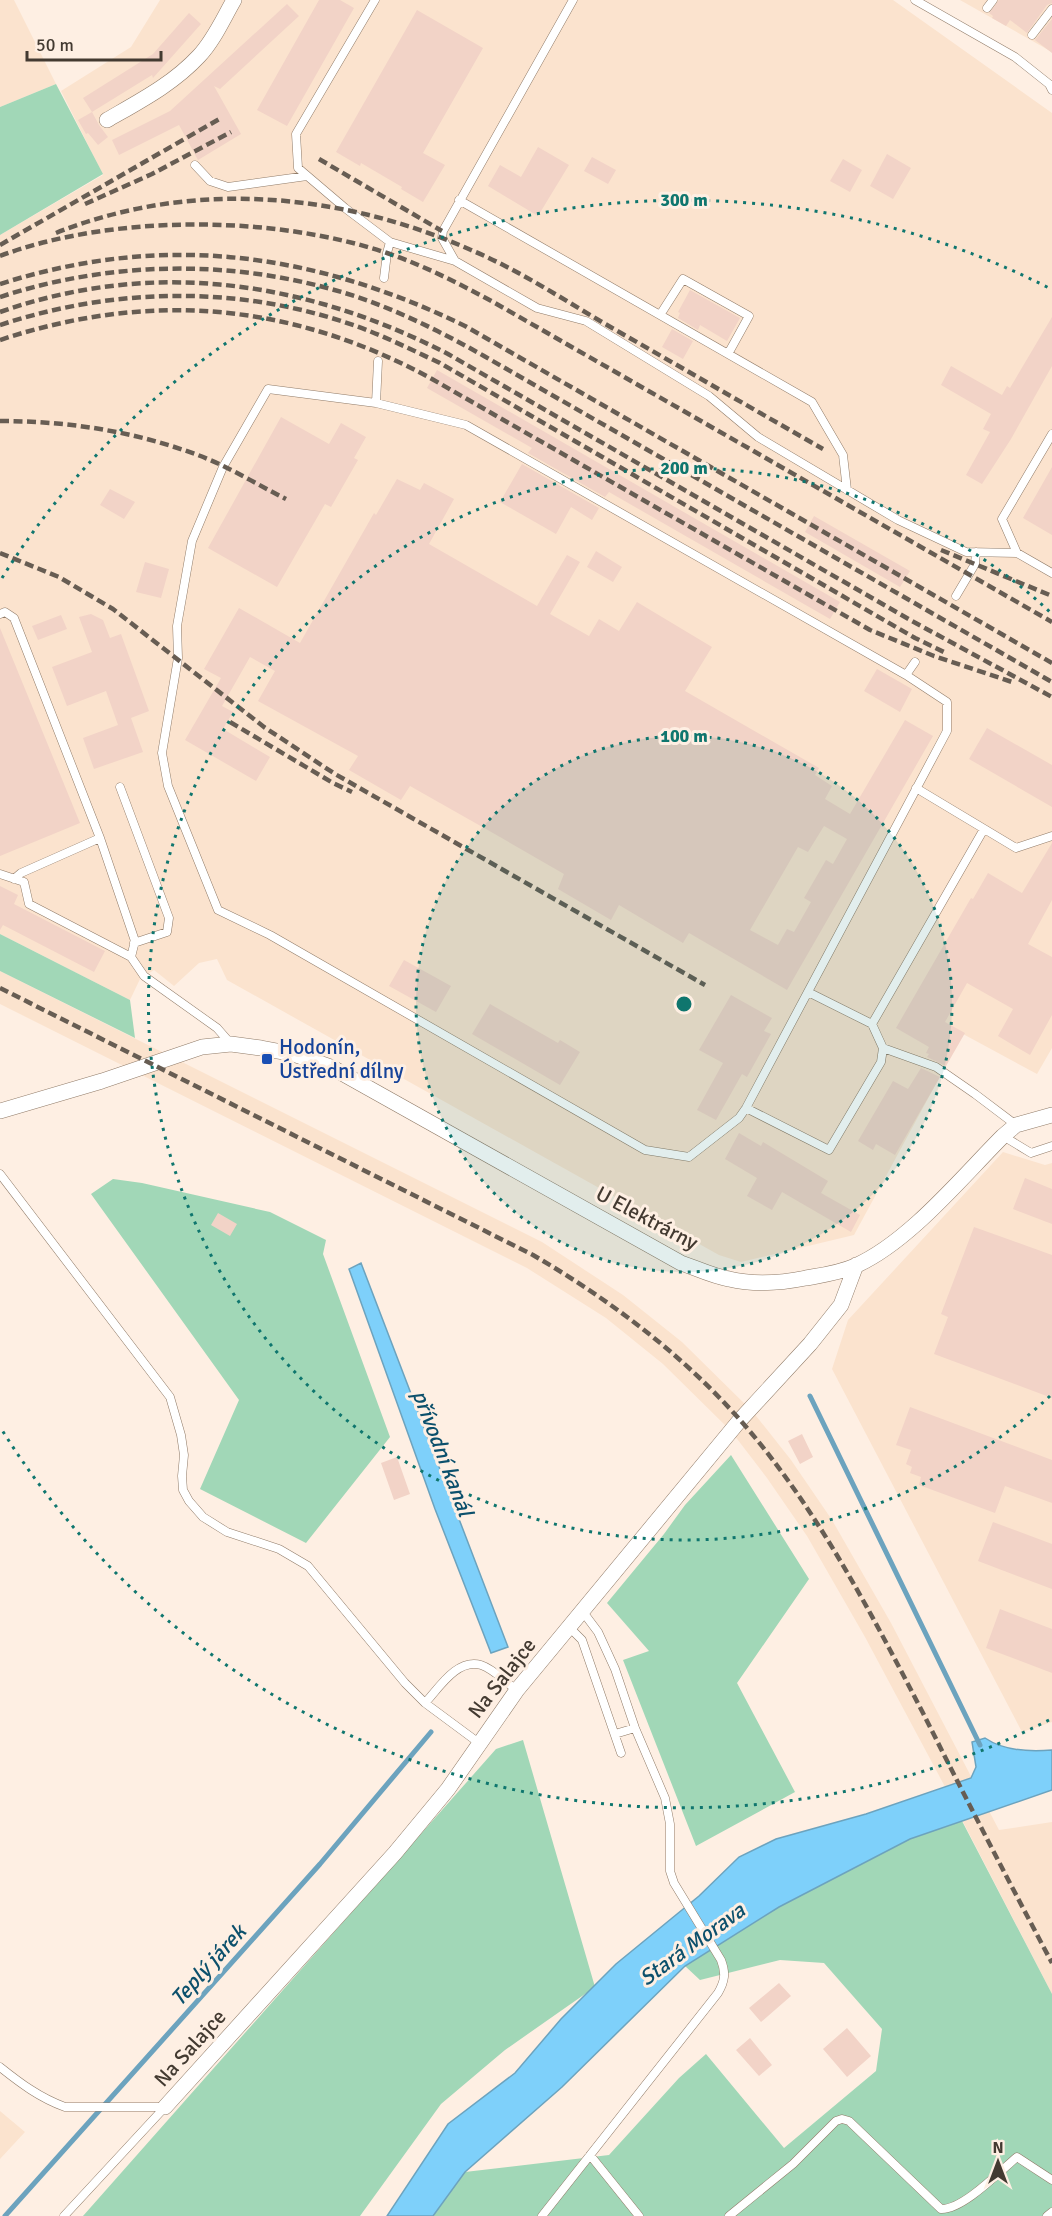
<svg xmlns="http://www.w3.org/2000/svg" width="1052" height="2216" font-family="Signika,sans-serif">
<rect width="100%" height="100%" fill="#feefe3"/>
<path fill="#fbe3ce" d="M0 0H14L56 84 0 107Z
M160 0H893L1052 113V1048L1037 1074 963 1034 854 1235 741 1262 719 1255 227 980 217 959 199 963 174 986 154 970 140 979 130 1000 0 934V235L103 175 61 91 131 47Z
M960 0H1052V52Z
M0 971 542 1242 623 1295 682 1342 753 1412 791 1460 832 1520 891 1623 999 1830 1052 1822V1994L943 1783 865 1637 807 1536 767 1478 731 1431 663 1364 606 1318 527 1268 0 1004Z
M1003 1152 1045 1165 1052 1163V1722L1022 1732 832 1369 848 1320Z
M0 2111 25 2132 0 2159Z"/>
<path fill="#a1d7b7" d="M56 84 103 174 0 235V107Z
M0 934 130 1000 135 1038 0 971Z
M113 1179 142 1183 270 1212 326 1240 323 1254 390 1437 306 1543 200 1489 239 1400 91 1194Z
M731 1455 809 1579 737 1683 795 1792 696 1846 623 1660 649 1651 607 1603 664 1534 685 1505Z
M523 1740 595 1987 505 2050 441 2104 360 2216H83L496 1749Z
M962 1821 1052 1994V2216H433L465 2172 609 2155 679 2078 706 2054 784 2148 876 2071 882 2029 824 1963 780 1960 700 1980 685 1966 779 1907 910 1839Z"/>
<path fill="#7ed0fa" stroke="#6ca3be" stroke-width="1.5" d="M361 1263 508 1647 491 1653 435 1509 349 1269Z
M985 1738C1004 1751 1029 1752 1052 1750V1790L910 1839 779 1907 685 1966 562 2087 465 2172 433 2216H387L448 2124 515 2073 561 2019 616 1964 699 1896 739 1857 776 1839 866 1814 971 1778 976 1767 972 1742Z"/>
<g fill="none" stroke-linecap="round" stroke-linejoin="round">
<path stroke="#6ca3be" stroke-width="5" d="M810 1396 980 1745
M5 2216 320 1864 431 1732"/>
</g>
<path fill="#f2d3c7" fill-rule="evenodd" d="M319 0H340L354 8 287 126 257 110Z
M999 0H1052V3L1047 5 1027 33 1010 20 1006 26 992 18 993 16 989 13Z
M287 4 299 16 220 89 214 86 241 134 198 160 179 125 119 155 112 140 170 111Z
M417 10 483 48 423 153 445 165 423 202 401 189 402 187 361 163 360 166 336 152Z
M189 13 201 24 153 78 152 75 92 112 83 98 153 54Z
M1052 19V53L1035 40Z
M92 112 99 125 108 137 98 145 88 133 86 134 78 120Z
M538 147 569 165 538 216 488 186 500 165 521 177Z
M887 154 911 168 893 199 870 186Z
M592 157 616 170 608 184 584 171Z
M843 159 862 170 850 192 830 181Z
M690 290 740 318 727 341 700 325 698 330 678 318 680 313 678 312Z
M1052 317V366L1011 439 982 484 966 475 990 432 983 429 991 414 941 385 951 366 1002 395 1007 386 1010 388Z
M672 329 693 341 683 359 662 347Z
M437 370 840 602 830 619 609 492 605 497 528 453 532 448 427 388Z
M281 417 329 444 341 423 366 437 354 458 358 460 331 507 325 504 277 587 208 548Z
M522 464 599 508 592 520 571 507 556 534 500 502Z
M1052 467V535L1023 518Z
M397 479 420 490 424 483 454 499 429 544 537 606 567 555 580 562 550 614 589 636 599 619 619 631 637 602 712 647 685 691 819 768 815 775 832 786 825 799 850 814 905 720 933 736 787 990 689 933 683 943 619 905 611 920 558 889 564 874 500 837 410 786 401 800 349 770 358 756 258 701 275 671 250 657 222 706 233 712 223 729 270 757 256 781 185 740 221 678 204 669 239 608 300 643 374 513 376 515ZM824 826 847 839 833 864 826 860 804 898 811 902 794 932 787 929 778 945 750 930 798 847 808 852Z
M110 489 135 502 124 519 100 505Z
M814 516 910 571 900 587 805 532Z
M596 551 622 567 613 582 587 567Z
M145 562 169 569 161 598 136 592Z
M91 614 103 620 110 638 121 634 149 711 131 718 143 752 94 769 83 738 118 725 106 691 67 706 52 667 92 652 79 617Z
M61 615 67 629 38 640 32 626Z
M0 628 80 823 0 856Z
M877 669 912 689 900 712 864 691Z
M987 728 1052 765V807L969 759Z
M1052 843V900L1028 944 1052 957V1015L1030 1055 998 1036 1013 1009 967 983 945 1022 965 1033 946 1066 927 1057 929 1054 926 1053 929 1047 896 1028 971 898 973 899 988 873 1022 893Z
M0 886 18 895 14 904 105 951 94 972 3 925 0 930Z
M404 960 451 986 436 1012 389 986Z
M731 995 772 1018 764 1031 771 1034 747 1077 742 1074 716 1120 697 1110 723 1063 699 1050Z
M490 1004 558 1043 560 1040 580 1052 560 1085 472 1034Z
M921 1068 940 1077 895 1155 876 1144 873 1150 858 1141 893 1081 908 1089Z
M739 1133 761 1146 763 1142 828 1181 821 1193 860 1215 851 1232 782 1192 772 1210 747 1196 757 1178 725 1159Z
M1025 1178 1052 1189V1224L1013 1209Z
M218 1213 237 1224 230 1236 211 1225Z
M974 1227 1052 1255V1398L934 1354 948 1317 941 1314Z
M910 1407 1052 1460V1503L1005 1486 995 1513 919 1485 921 1477 910 1473 912 1467 906 1464 911 1450 896 1445Z
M802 1434 813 1457 800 1464 788 1441Z
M397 1457 410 1494 394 1500 381 1463Z
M993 1522 1052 1544V1589L978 1561Z
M1000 1609 1052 1629V1673L986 1648Z
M779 1983 791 1996 761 2022 749 2008Z
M847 2028 871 2056 847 2077 823 2049Z
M750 2038 772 2065 759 2076 736 2050Z"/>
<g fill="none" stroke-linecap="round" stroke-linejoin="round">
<g stroke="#907b68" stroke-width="9">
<path id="service" d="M375 0 296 134 298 168 345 208 390 242 455 261
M573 0 443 231 442 238 455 261 537 308 586 321 709 396 758 437 898 520 966 552 1017 553 1052 573
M915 0 1015 57 1049 84 1052 90
M987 8 993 0
M1032 35 1052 9
M195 165 210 181 228 187 307 176
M459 200 812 402 843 455 847 490
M384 278 387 253 390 242
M660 315 683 279 749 316 728 354
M378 361 376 403 268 389 223 467 192 541 177 626 178 658 162 753 168 786 218 910 270 935 645 1150 689 1157 739 1118 746 1108 947 731V702L906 675
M376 403 466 425 906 675 915 662
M1017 553 1002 519 1052 434
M956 596 975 564 976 552
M0 614 5 612 14 618 100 838 21 873 14 879
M120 787 169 918 167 932 134 943
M916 788 1016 848 1052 836
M100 838 135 941 131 957
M0 874 24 882 29 904 131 957 144 976 217 1028 231 1044
M808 992 872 1024 984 829
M883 1048 936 1067 975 1094 1016 1125
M746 1108 829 1150 881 1062 883 1048 872 1024
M1003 1136 1031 1153 1052 1146
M0 1174 170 1397 181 1435 184 1455 182 1476 183 1490 189 1501 203 1517 227 1532 279 1549 308 1566 405 1683 425 1703 479 1743
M570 1628 582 1640 621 1753
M425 1703C439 1688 457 1658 481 1665 494 1669 506 1683 517 1690
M615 1734 635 1728
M0 2067C20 2083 40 2098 65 2107H165
M590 2155 639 2216
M64 2216 165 2107
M542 2216 718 1993C725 1981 726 1973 721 1960L674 1883 670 1871V1824L665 1798 635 1728 615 1669 598 1632 583 1612
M729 2216 793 2164 836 2121 842 2119 849 2121 941 2209C963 2210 1000 2171 1017 2157L1052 2180
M1047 2216 1052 2212"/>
</g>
<g stroke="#907b68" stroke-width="16">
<path id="minor" d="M107 120C140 101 173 84 199 56 214 40 223 19 234 0
M0 1111 102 1081 202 1047 231 1044 261 1048 293 1054 331 1067 681 1263C696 1268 712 1276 729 1279 754 1285 781 1283 806 1278 823 1275 839 1273 855 1266 909 1242 961 1178 1003 1136L1016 1125 1052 1115
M165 2107 395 1853 448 1789 517 1690 740 1420 810 1344 841 1305 856 1265"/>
</g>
<use href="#service" stroke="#fff" stroke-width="8"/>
<use href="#minor" stroke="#fff" stroke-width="15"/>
<path stroke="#675d53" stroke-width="4.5" stroke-dasharray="9 4.5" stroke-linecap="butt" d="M319 159 442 231
M85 204 152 174 231 132
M56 233C191 179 340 192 471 250 521 271 567 302 614 329 684 369 753 409 823 449
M0 245 221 118
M0 256C112 214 274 215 387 253 425 266 460 284 495 303L1052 622
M0 284C163 232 313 252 465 326L1052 663
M0 297C119 258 251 259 369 301 409 316 447 335 484 356L1052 682
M0 312C154 258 306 281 448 354L912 621 1052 697
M0 325C116 287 240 285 356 326 384 336 412 350 440 363L915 638 946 653
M0 340C151 290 293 303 432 379L870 630 934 656 1012 682
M0 421C67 421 132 431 195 454 226 465 256 484 286 499
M941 550 1052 596
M0 553 59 577 113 609 264 727 335 774 705 985
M230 722 333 783 352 792
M0 988 533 1255C610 1300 682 1354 741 1421 817 1508 870 1611 923 1713 965 1797 1008 1880 1052 1963"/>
</g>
<circle cx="684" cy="1004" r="268" fill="#0f766e" fill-opacity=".12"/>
<g fill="none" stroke="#0f766e" stroke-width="3" stroke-dasharray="3 6">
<circle cx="684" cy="1004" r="268"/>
<path d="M1050 1396A536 536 0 1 1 1050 612"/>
<path d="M1049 1720A804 804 0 0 1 2 1430M2 578A804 804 0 0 1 1049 288"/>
</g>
<rect fill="#1a4fb4" stroke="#feefe3" stroke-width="2" x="261" y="1053" width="12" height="12" rx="3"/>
<g text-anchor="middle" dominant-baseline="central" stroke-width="6" stroke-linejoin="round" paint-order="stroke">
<g font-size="21" fill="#164399" stroke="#feefe3" text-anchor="start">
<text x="279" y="1047">Hodonín,<tspan x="279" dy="24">Ústřední dílny</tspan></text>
</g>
<g font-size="21" fill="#433a31" stroke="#feefe3">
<text transform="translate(647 1218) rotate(28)">U Elektrárny</text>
<text transform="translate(502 1678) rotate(-52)">Na Salajce</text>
<text transform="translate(190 2048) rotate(-48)">Na Salajce</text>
</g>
<g font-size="22" font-style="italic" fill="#0c506c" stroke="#feefe3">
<text transform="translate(443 1453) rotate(69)">přívodní kanál</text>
<text transform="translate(692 1944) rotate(-36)">Stará Morava</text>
<text transform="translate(208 1965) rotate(-48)">Teplý járek</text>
</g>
</g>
<circle cx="684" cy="1004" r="9" fill="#0f766e" stroke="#feefe3" stroke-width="3"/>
<g font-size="18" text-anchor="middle" font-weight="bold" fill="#0f766e" stroke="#feefe3" stroke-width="6" stroke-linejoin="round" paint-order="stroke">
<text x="684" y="206">300 m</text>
<text x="684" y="474">200 m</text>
<text x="684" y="742">100 m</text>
</g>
<g transform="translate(998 2162)" stroke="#feefe3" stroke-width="4.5" paint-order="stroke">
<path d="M0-4.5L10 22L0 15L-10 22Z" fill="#433a31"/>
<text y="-9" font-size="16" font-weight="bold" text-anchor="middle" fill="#433a31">N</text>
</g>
<path d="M27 51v9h134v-9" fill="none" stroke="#433a31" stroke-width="3"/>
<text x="36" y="51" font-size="18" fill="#433a31" stroke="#feefe3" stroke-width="4.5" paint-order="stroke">50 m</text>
</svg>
